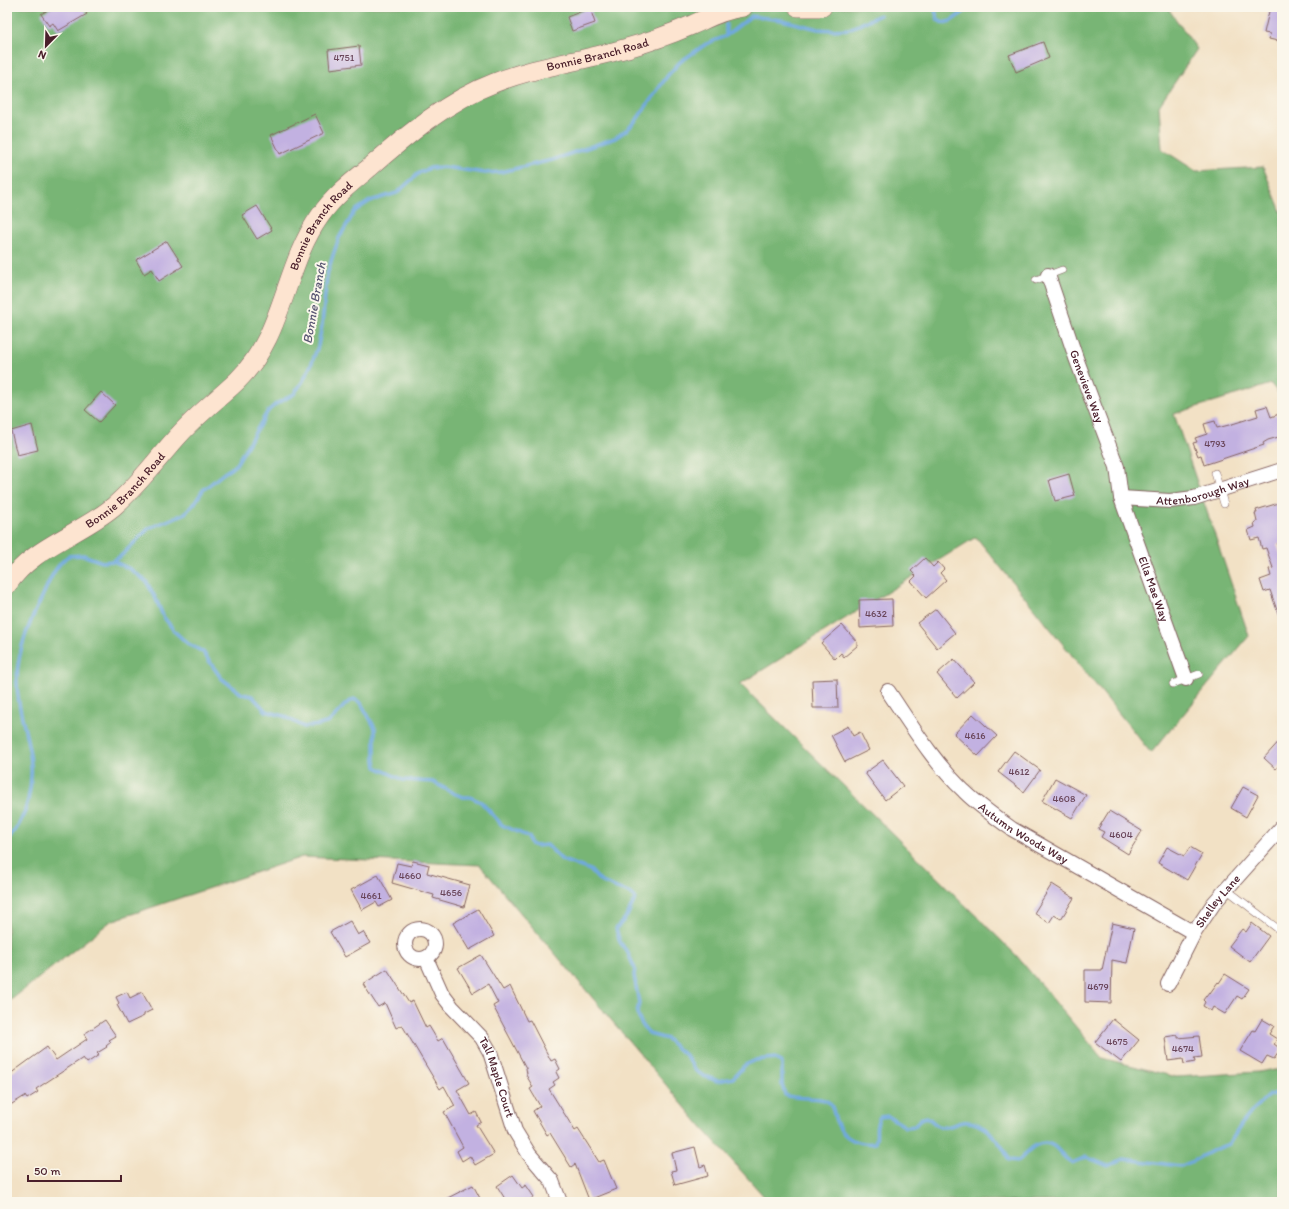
<svg xmlns="http://www.w3.org/2000/svg" width="1289" height="1209" font-family="Itim,sans-serif">
<rect width="100%" height="100%" fill="#fbf7ec"/>
<filter id="ink" filterUnits="userSpaceOnUse"><feTurbulence type="fractalNoise" baseFrequency=".025" numOctaves="2"/><feDisplacementMap in="SourceGraphic" scale="8" xChannelSelector="R" yChannelSelector="G"/><feConvolveMatrix kernelMatrix="1 2 1 2 8 2 1 2 1" color-interpolation-filters="sRGB"/></filter>
<filter id="wash" filterUnits="userSpaceOnUse"><feTurbulence type="fractalNoise" baseFrequency=".012" numOctaves="4" result="noise"/><feDisplacementMap in="SourceGraphic" scale="16" xChannelSelector="R" yChannelSelector="G"/><feGaussianBlur stdDeviation="0.9" result="paint"/><feColorMatrix in="noise" values="0 0 0 0 0 0 0 0 0 0 0 0 0 0 0 0 0 1.4 0 .05"/><feComposite in="paint" operator="in"/></filter>
<g filter="url(#wash)">
<rect width="100%" height="100%" fill="#f2e1c5"/>
<path fill="#78b574" stroke="#616a50" d="M7 7H1167L1197 49 1159 106 1162 149 1196 171 1263 167 1282 214V398L1271 384 1174 414 1249 636 1151 753 976 537 740 684 1016 955 1102 1058 1176 1077 1258 1072 1282 1068V1201L769 1202 700 1125 480 865 302 857 111 921 7 1003Z"/>
<g fill="none" stroke-linecap="round" stroke-linejoin="round">
<path stroke="#6fa9df" stroke-width="3.5" d="M934 7 938 20 943 23 951 21 971 7
M726 24V36
M113 561 130 569 146 581 156 599 163 616 175 632 187 643 203 652 221 678 242 694 252 696 266 711 284 716 304 727 319 725 329 722 346 704 354 699 361 703 375 728V760L376 767 403 780 433 782 453 793 463 797H470L481 802 502 825 529 837 531 844 536 846 547 845 562 860 590 870 600 881 631 894 635 899 627 916 616 929 620 942 628 953 635 969 634 975 639 1003 637 1013 641 1023 649 1034 667 1039 686 1056 696 1071 704 1076 718 1081 733 1078 745 1065 756 1060 775 1058 782 1063V1085L785 1095C797 1100 819 1096 827 1101 835 1106 833 1116 837 1123 843 1139 859 1145 875 1143 879 1134 873 1127 880 1117L888 1116 906 1127 915 1126 920 1119 927 1117C932 1120 936 1127 942 1127 948 1128 956 1123 963 1122 984 1120 1002 1143 1009 1160L1019 1161C1028 1150 1042 1135 1056 1148 1062 1154 1064 1158 1072 1163L1086 1157 1108 1166 1123 1159 1181 1166 1191 1162 1211 1151 1229 1144 1241 1125 1253 1110 1270 1095 1282 1091
M7 840C28 820 34 783 30 755 26 729 16 703 17 677 18 649 29 624 41 599 49 583 53 568 68 556L83 555 102 562 113 561 122 555 149 528 184 514 194 504 203 490 224 473 235 466 268 411 276 404 294 394 303 381 311 365 318 346 322 325 327 275 332 258 339 238 355 211 370 201 397 193 419 173 430 168 444 167 485 173 501 172 552 160 615 138 628 129 638 118 668 75 680 62 706 44 726 36 751 16 782 20 818 29 833 30 849 29 880 15"/>
</g>
<g id="blocks">
<path fill="#c2b1e1" d="M53 7H82L87 14 58 31 53 23 49 26 41 14Z
M1270 7H1282V42L1269 39 1270 34 1264 33Z
M590 8 595 23 572 31 567 17Z
M1043 42 1049 58 1016 72 1009 55Z
M359 46 361 65 330 69 328 50Z
M315 114 324 133 280 154 271 135Z
M257 206 272 230 257 239 242 215Z
M167 241 183 266 159 281 152 269 144 274 136 260Z
M101 392 115 405 99 422 85 410Z
M1267 406 1271 417 1279 414 1282 425V436L1268 440 1263 443 1264 445 1204 465 1201 455 1198 456 1193 443 1197 442 1195 438 1207 434 1204 424 1215 421 1217 428 1229 425 1258 416 1256 409Z
M32 425 38 450 17 455 11 431Z
M1069 474 1075 496 1055 501 1049 480Z
M1282 502V542L1277 544 1282 560V619H1280L1270 590 1264 592 1260 580 1271 576 1269 569 1273 568 1266 548 1262 549 1259 538 1251 540 1248 530 1255 527 1254 523 1257 522 1255 513H1257L1256 510Z
M925 558 933 567 938 562 944 569 940 573 946 580 926 598 911 581 916 576 911 571Z
M892 599 893 626 860 628 859 600Z
M936 609 955 633 937 648 917 623Z
M842 625 857 642V646L844 657 841 653 835 659 821 643Z
M954 659 974 682 957 698 937 674Z
M837 679 838 708H813L812 680Z
M973 714 997 736 978 756 954 734Z
M848 726 853 736 860 732 869 750 845 762 831 735Z
M1282 738V762L1276 769 1264 758Z
M1014 751 1040 770 1024 792 998 772Z
M883 760 903 786 885 800 865 773Z
M1055 778 1086 795 1072 818 1042 801Z
M1243 787 1258 795 1246 817 1231 808Z
M1109 811 1142 831 1128 854 1101 837 1104 832 1098 829Z
M1167 847 1184 856 1190 847 1202 854 1187 880 1158 863Z
M413 861 429 865 427 873 470 885 464 907 433 898 434 895 392 883 397 863 411 866Z
M378 875 392 900 379 907 376 902 362 910 351 890Z
M1052 884 1074 898 1061 919 1054 915 1049 923 1034 913Z
M478 909 494 936 469 950 453 923Z
M350 921 358 935 363 932 370 943 345 957 330 932Z
M1112 923 1134 928 1127 963 1112 960 1111 1003 1085 1002V970H1102Z
M1252 923 1269 936 1250 962 1229 946 1242 929 1246 932Z
M481 955 503 990 510 986 527 1021 530 1020 551 1061 555 1059 560 1069 556 1072 559 1078 553 1082 555 1085 549 1089 575 1131 578 1129 599 1162 604 1160 616 1189 589 1200 575 1164 571 1167 550 1133 547 1135 533 1111 540 1106 530 1089 533 1087 526 1075 527 1074 526 1068 493 1006 498 1003 488 984 473 993 458 968Z
M387 969 409 1003 413 1001 426 1028 429 1026 438 1041 443 1038 469 1083 457 1090 471 1115 476 1112 481 1122 476 1125 494 1154 475 1165 470 1156 462 1161 457 1151 463 1147 444 1112 455 1106 444 1086 440 1089 402 1025 396 1028 385 1003 378 1007 363 984Z
M1225 974 1249 989 1242 999 1237 996 1225 1014 1213 1007 1211 1011 1203 1006 1205 1002 1203 1000 1209 992 1210 993 1218 982 1219 983Z
M127 992 130 998 142 992 152 1010 144 1014V1016L127 1024 117 1005 119 1003 116 997Z
M1113 1019 1139 1040 1121 1062 1095 1042Z
M1262 1019 1274 1026 1269 1034 1277 1039 1274 1044 1281 1049 1274 1059 1267 1056 1262 1064 1240 1051 1253 1030 1255 1031Z
M105 1020 116 1036 109 1040 111 1042 106 1046 107 1047 97 1053 99 1055 87 1063 83 1058 36 1089 38 1092 27 1099 25 1096 7 1107V1080L12 1077 10 1074 47 1047 56 1060 87 1039 84 1034Z
M1178 1035V1038L1199 1036 1202 1057 1194 1058 1195 1062 1184 1064 1183 1059 1168 1061 1165 1037Z
M695 1147 700 1167 705 1165 708 1176 675 1185 671 1171 676 1170 672 1153Z
M513 1175 522 1188 526 1185 534 1197 526 1202H507L497 1186Z
M473 1185 482 1202H440Z"/>
</g>
</g>
<g filter="url(#ink)">
<use href="#blocks" fill-opacity="0" stroke="#856361" stroke-width="1"/>
<g fill="none" stroke-linecap="round" stroke-linejoin="round">
<g stroke="#856361" stroke-width="8">
<path id="lane" d="M1036 280 1062 270
M1215 473 1224 504
M1173 684 1199 674
M1226 889 1282 932"/>
</g>
<g stroke="#856361" stroke-width="16">
<g id="street">
<path id="s1" d="M1048 275 1076 358 1117 467 1121 498 1186 679"/>
<path id="s2" d="M1121 498 1170 501 1194 498 1282 470"/>
<path id="s3" d="M888 691C911 725 934 763 964 791 978 805 995 817 1012 829L1194 933"/>
<circle cx="420" cy="944" r="15"/>
<path id="s4" d="M426 958 442 994 452 1007 482 1038 490 1052 515 1131 529 1154 552 1181 560 1202"/>
<path id="s5" d="M1168 984 1194 933 1214 903 1282 827"/>
</g>
</g>
<g stroke="#856361" stroke-width="20">
<g id="secondary">
<path d="M798 7H822"/>
<path id="s6" d="M7 585C32 547 79 535 113 507 138 486 157 459 179 435 197 415 218 399 237 381 285 334 283 268 320 216 333 197 352 182 369 168 407 135 447 101 494 83 537 66 584 61 627 48 649 42 671 34 692 25 708 18 725 9 743 7"/>
</g>
</g>
<use href="#lane" stroke="#fff" stroke-width="7"/>
<use href="#street" stroke="#fff" stroke-width="14"/>
<use href="#secondary" stroke="#fde4d0" stroke-width="19"/>
</g>
</g>
<g text-anchor="middle" dominant-baseline="central" stroke-width="4" stroke-linejoin="round" paint-order="stroke">
<g font-size="10" fill="#684458">
<text x="344" y="57">4751</text>
<text x="1215" y="443">4793</text>
<text x="876" y="613">4632</text>
<text x="975" y="735">4616</text>
<text x="1019" y="771">4612</text>
<text x="1064" y="798">4608</text>
<text x="1121" y="834">4604</text>
<text x="410" y="875">4660</text>
<text x="451" y="892">4656</text>
<text x="371" y="895">4661</text>
<text x="1098" y="986">4679</text>
<text x="1117" y="1041">4675</text>
<text x="1183" y="1048">4674</text>
</g>
<g font-size="12" fill="#4a1f2b" stroke="#fbf7ec">
<text stroke="none"><textPath href="#s6" startOffset="824">Bonnie Branch Road</textPath></text>
<text stroke="none"><textPath href="#s6" startOffset="488">Bonnie Branch Road</textPath></text>
<text stroke="none"><textPath href="#s1" startOffset="118">Genevieve Way</textPath></text>
<text stroke="none"><textPath href="#s6" startOffset="153">Bonnie Branch Road</textPath></text>
<text stroke="none"><textPath href="#s2" startOffset="83">Attenborough Way</textPath></text>
<text stroke="none"><textPath href="#s1" startOffset="332">Ella Mae Way</textPath></text>
<text stroke="none"><textPath href="#s3" startOffset="199">Autumn Woods Way</textPath></text>
<text stroke="none"><textPath href="#s5" startOffset="97">Shelley Lane</textPath></text>
<text stroke="none"><textPath href="#s4" startOffset="141">Tall Maple Court</textPath></text>
</g>
<g font-size="13" font-style="italic" fill="#595673" stroke="#fbf7ec">
<text transform="translate(314 303) rotate(-80)">Bonnie Branch</text>
</g>
</g>
<rect width="1289" height="1209" fill="none" stroke="#fbf7ec" stroke-width="24"/>
<g transform="translate(46 46) rotate(203)" stroke="#fbf7ec" stroke-width="3" paint-order="stroke">
<path d="M0-3L7 15L0 10L-7 15Z" fill="#4a1f2b"/>
<text y="-6" font-size="11" font-weight="bold" text-anchor="middle" fill="#4a1f2b">N</text>
</g>
<path d="M28 1175v6h93v-6" fill="none" stroke="#4a1f2b" stroke-width="2"/>
<text x="34" y="1175" font-size="12" fill="#4a1f2b" stroke="#fbf7ec" stroke-width="3" paint-order="stroke">50 m</text>
</svg>
